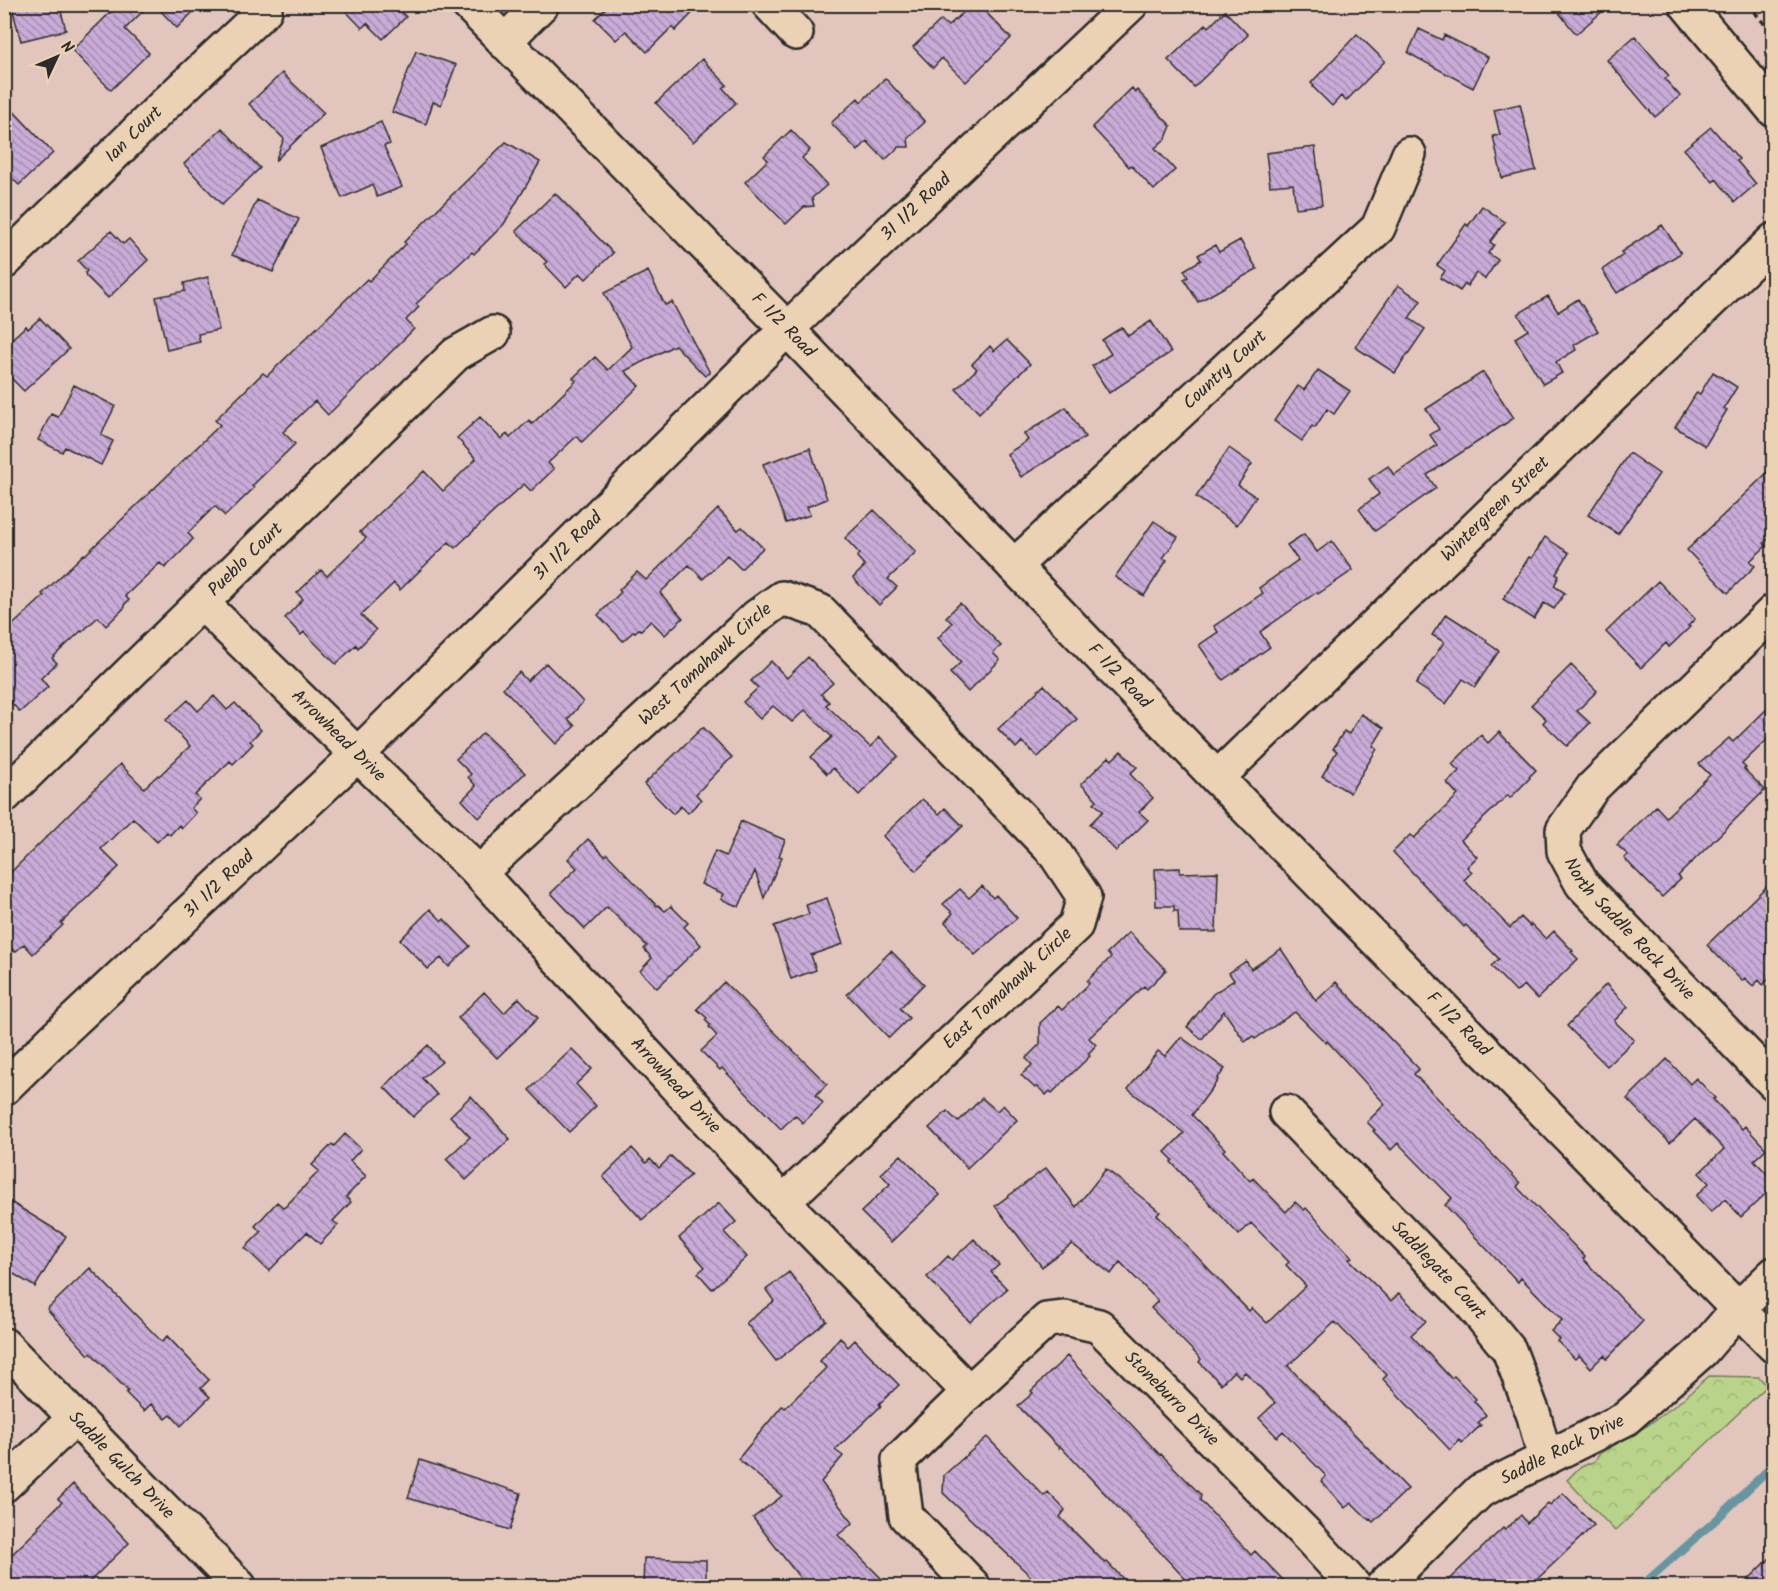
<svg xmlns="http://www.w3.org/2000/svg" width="1778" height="1591" font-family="Kalam,sans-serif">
<defs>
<pattern id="forest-crowns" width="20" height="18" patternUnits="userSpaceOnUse" patternTransform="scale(1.5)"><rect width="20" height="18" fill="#bad38a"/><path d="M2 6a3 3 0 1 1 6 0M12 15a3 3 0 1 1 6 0" fill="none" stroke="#a0b577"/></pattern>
<pattern id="building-back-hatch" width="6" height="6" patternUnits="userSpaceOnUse" patternTransform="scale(1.5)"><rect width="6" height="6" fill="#c9abd7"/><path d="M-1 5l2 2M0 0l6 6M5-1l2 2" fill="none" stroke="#a38baf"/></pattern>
</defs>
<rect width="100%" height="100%" fill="#e2c6be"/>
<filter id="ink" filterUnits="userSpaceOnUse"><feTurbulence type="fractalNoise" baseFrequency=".0167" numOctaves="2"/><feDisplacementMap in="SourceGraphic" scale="12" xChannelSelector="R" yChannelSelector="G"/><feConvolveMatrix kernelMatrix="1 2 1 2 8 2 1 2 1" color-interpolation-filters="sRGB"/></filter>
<g filter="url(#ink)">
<path fill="url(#forest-crowns)" stroke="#727f5a" stroke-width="1.5" d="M1709 1376 1759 1377 1767 1386 1615 1531 1567 1480 1579 1468 1595 1461 1599 1454 1648 1425 1677 1404Z"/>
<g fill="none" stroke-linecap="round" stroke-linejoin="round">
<path stroke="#6895a2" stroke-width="8" d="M1641 1586 1718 1518 1774 1464"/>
</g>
<path fill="url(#building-back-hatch)" stroke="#2b2b2b" stroke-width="1.5" d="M11 4H59L66 30 21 41Z
M119 4H150L125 29 149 53 111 90 72 50Z
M154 4H201L177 28Z
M339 4H394L406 17 383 39 367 23 362 28Z
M610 4H701L675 31 672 27 647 52 626 31 616 40 595 19Z
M973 4H978L1011 38 966 82 942 58 933 68 913 47 941 20 948 26Z
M1552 4H1611L1576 34Z
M1225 11 1248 35 1194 87 1168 60 1206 24 1209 27Z
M1419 29 1442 40 1444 35 1488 57 1473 88 1408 53Z
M1357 34 1385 61 1346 101 1341 96 1332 106 1313 87 1314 86 1311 83Z
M1635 36 1669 76 1665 79 1680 96 1655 117 1607 60Z
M416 51 456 65 441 105 433 102 426 124 392 112Z
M702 59 727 85 723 88 736 103 693 142 656 103Z
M282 73 324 113 275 161 284 139 249 104Z
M885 78 925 122 908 138 909 147H899L885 160 867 141 858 151 831 123 858 98 861 102Z
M1132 88 1135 92 1137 90 1171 126 1166 138 1155 148 1175 170 1154 190 1131 165 1129 167 1092 127Z
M4 101 53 153 19 185 4 170Z
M1520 104 1536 170 1502 178 1493 136 1500 135 1494 110Z
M381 122 390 144 384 146 402 187 377 197 372 185 342 198 321 148Z
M1711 127 1739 159 1737 161 1756 184 1735 202 1716 179 1713 182 1684 149Z
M222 128 260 168 222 205 184 164Z
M791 130 810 150 802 158 827 185 812 198 814 206 804 207 786 224 745 182 768 160 764 156Z
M506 142 540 162 504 224 474 254 472 252 416 304 419 307 406 320 414 329 328 415 315 401 283 432 295 444 252 486 254 488 225 516 215 506 188 533 193 539 184 549 165 568 160 563 125 596 129 600 124 605 125 607 106 626 98 617 82 632 81 631 52 658 57 663 41 678 48 687 20 712 4 695V633L44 596 42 594 84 554 85 555 220 425 215 420 263 373 267 376 367 279 369 281 406 244 404 242Z
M1315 147 1322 205 1296 208 1293 184 1270 186 1266 153Z
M555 193 613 253 586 279 580 273 566 287 544 264 547 262 516 231Z
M257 200 299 219 273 272 232 255Z
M1482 206 1505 222 1490 242 1494 245 1488 253 1498 260 1485 279 1476 273 1467 286 1465 284 1460 291 1440 278 1445 271 1437 265 1466 224 1468 226Z
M1662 225 1681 253 1617 293 1602 270 1623 255 1621 252Z
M111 231 123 244 129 239 148 260 108 298 86 276 85 273 87 271 78 261Z
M1240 240 1257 269 1198 302 1184 279 1188 277 1184 270 1201 260 1198 255 1215 245 1219 252Z
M648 271 665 305 672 302 710 373 705 376 675 345 625 371 639 386 582 442 577 436 548 463 554 469 531 491 524 484 455 548 449 542 400 590 394 583 361 615 376 630 358 648 356 645 336 664 304 632 301 635 285 618 303 599 297 593 321 570 327 576 366 538 360 532 424 471 443 491 476 459 457 438 480 417 501 439 507 434 510 438 529 420 532 424 576 381 573 378 595 357 608 370 632 347 604 293Z
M208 277 219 330 198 334 200 342 167 350 156 297 185 291 184 283Z
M1398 285 1421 301 1409 318 1425 329 1395 373 1355 347Z
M1548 296 1558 312 1578 299 1598 331 1574 345 1576 350 1556 362 1562 373 1543 384 1515 338 1528 330 1518 314Z
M40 318 69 349 24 391 4 371V346L26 326 28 329Z
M1151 321 1171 352 1109 393 1092 366 1111 354 1102 340 1122 327 1128 336Z
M1007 340 1030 364 979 413 956 389 977 369 972 364 990 346 994 351Z
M1318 370 1350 391 1334 414 1327 409 1315 428 1312 426 1302 441 1274 421 1298 386 1304 390Z
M1483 372 1514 418 1427 475 1436 488 1375 531 1359 509 1379 494 1369 479 1388 466 1394 475 1437 445 1430 435 1439 429 1426 409Z
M1713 372 1737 387 1724 408 1727 410 1705 446 1675 427 1697 392 1700 394Z
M74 385 115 406 101 435 113 441 101 465 65 447 62 452 38 440 51 414 58 417Z
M1066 407 1085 437 1021 477 1007 454 1028 440 1024 434Z
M810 448 827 499 807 507 810 515 786 523 763 464Z
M1229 448 1252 464 1238 485 1256 497 1237 525 1196 497Z
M1629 453 1659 474 1618 534 1588 515Z
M1773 467V534L1764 543 1766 546 1750 561 1755 566 1728 593 1687 550Z
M718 509 738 530 742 527 763 548 741 569 727 555 703 579 689 565 660 593 683 618 665 635 651 621 641 630 639 629 635 632 634 631 623 641 598 615 621 592 619 590 637 572 646 580Z
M874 510 916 552 888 579 897 587 879 605 853 578 865 566 857 557 860 554 845 538Z
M1154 521 1178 537 1163 558 1167 560 1144 596 1115 577Z
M1304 534 1317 552 1332 541 1353 570 1318 594 1317 592 1260 632 1270 647 1223 680 1199 645 1218 632 1214 626 1263 593 1259 588 1298 560 1287 545Z
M1545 537 1569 553 1556 574 1559 576 1554 586 1565 593 1554 609 1544 603 1534 619 1503 599 1529 557 1532 558Z
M1658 581 1695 619 1688 626 1690 627 1669 647 1666 643 1641 668 1606 632Z
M960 603 1001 646 993 653 1000 660 968 692 950 673 961 662 938 638 952 623 946 617Z
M1446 614 1487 640 1486 642 1499 651 1475 687 1463 679 1446 704 1416 684 1444 642 1432 635Z
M808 657 833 683 821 694 829 702 826 705 870 747 880 737 898 756 859 795 833 768 827 774 811 757 832 737 805 710 792 722 773 706 760 719 743 702 758 688 751 681 771 661 787 678Z
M546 663 583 702 568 719 575 726 556 744 503 688 519 672 527 681Z
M1571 665 1597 691 1577 711 1590 723 1567 746 1543 723 1546 719 1531 705Z
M1044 685 1077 719 1038 757 1022 742 1016 748 998 729Z
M214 696 227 710 235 703 261 730 250 741 253 744 233 764 230 761 195 795 200 799 191 808 196 813 182 828 179 825 170 835 167 832 157 842 133 818 101 849 119 867 61 923 63 925 33 954 24 944 15 952 4 942V879L120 764 144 788 158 775 159 776 190 746 166 720 188 700 198 711Z
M1773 703V734L1742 764 1746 768 1744 769 1765 790 1678 876 1681 879 1662 897 1624 858 1628 855 1617 845 1656 806 1666 817 1710 775 1699 764 1729 738 1733 742Z
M1361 714 1384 728 1373 746 1377 749 1350 793 1322 776 1337 751 1333 749 1344 731 1349 734Z
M703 727 732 757 696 794 701 800 688 813 681 806 673 814 644 784Z
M1499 732 1536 770 1529 777 1530 778 1510 798 1508 795 1461 840 1477 857 1467 867 1472 872 1464 880 1510 928 1521 917 1530 926 1531 924 1546 939 1554 931 1573 951 1571 952 1578 959 1537 999 1524 985 1516 992 1491 966 1499 959 1466 925 1464 927 1393 852 1410 835 1414 838 1458 795 1447 783 1459 771 1452 764 1481 735 1488 743Z
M483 733 525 773 479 818 462 800 476 786 468 777 471 774 456 759Z
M1121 751 1137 767 1130 774 1153 798 1139 812 1148 820 1116 851 1090 824 1103 811 1094 803 1097 800 1081 784 1109 757 1112 760Z
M922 799 939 814 945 808 963 826 916 871 883 836Z
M741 821 785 840 779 856 782 857 764 898 755 871 739 907 721 899 724 894 701 884 715 851 726 856Z
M588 839 605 856 607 854 657 906 658 905 665 911 671 906 688 923 684 927 701 945 657 988 640 971 652 958 644 949 647 946 607 907 585 929 551 893 577 868 568 859Z
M1180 868V873L1218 872 1216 932H1179L1178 911H1174V906H1156L1155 869Z
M1773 880V975L1763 985 1759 980 1753 986 1745 978 1742 981 1707 945Z
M982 886 993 898 996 895 1017 918 975 955 945 922 953 913 943 904 960 889 969 898Z
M827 898 843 944 811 955 816 970 791 979 774 926 809 914 806 905Z
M430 909 442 921 444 919 470 946 449 967 441 958 428 969 400 940Z
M1129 932 1166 970 1147 989 1144 986 1089 1038 1096 1045 1088 1054 1090 1056 1052 1093 1050 1091 1046 1095 1037 1086 1035 1088 1021 1075 1032 1065 1026 1058 1040 1044V1023L1058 1006 1062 1010 1089 984 1087 981 1111 957 1107 953Z
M1281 949 1316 1001 1336 982 1419 1069 1414 1074 1520 1183 1517 1187 1585 1257 1583 1259 1643 1321 1607 1359 1604 1355 1591 1368 1579 1355 1575 1359 1557 1341 1559 1339 1551 1331 1562 1320 1521 1278 1518 1282 1445 1205 1452 1198 1398 1143 1391 1150 1373 1131 1375 1130 1367 1122 1385 1104 1327 1041 1326 1043 1295 1012 1255 1039 1253 1036 1245 1042 1224 1011 1202 1039 1187 1027 1213 994 1234 980 1229 973 1246 961 1251 969Z
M891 951 924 984 900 1008 909 1018 889 1038 847 994Z
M724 982 827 1084 816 1095 823 1103 803 1123 795 1115 781 1129 722 1068 720 1070 701 1051 717 1036 709 1027 710 1025 705 1020 707 1018 697 1009Z
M1606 984 1628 1007 1614 1021 1634 1040 1607 1066 1567 1026Z
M484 992 504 1013 519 998 538 1018 497 1058 458 1018Z
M1181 1037 1225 1069 1217 1079 1218 1080 1192 1115 1225 1149 1223 1151 1250 1181 1253 1178 1286 1212 1295 1202 1304 1210 1306 1208 1352 1257 1349 1259 1391 1301 1399 1293 1426 1321 1411 1335 1451 1378 1454 1376 1476 1399 1474 1401 1486 1415 1478 1423 1481 1425 1462 1443 1459 1440 1450 1450 1383 1379 1387 1375 1335 1322 1288 1366 1408 1489 1373 1522 1370 1519 1369 1520 1351 1502 1345 1508 1321 1481 1326 1476 1283 1431 1277 1437 1259 1418 1275 1403 1245 1372 1240 1377 1234 1371 1221 1384 1199 1362 1201 1359 1151 1308 1158 1301 1120 1262 1111 1274 1072 1244 1042 1267 995 1206 1046 1168 1076 1207 1106 1169 1160 1212 1157 1215 1249 1311 1252 1308 1267 1323 1306 1286 1286 1265 1289 1262 1251 1223 1239 1235 1171 1162 1173 1160 1165 1152 1184 1133 1128 1089 1158 1051 1165 1056Z
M428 1045 442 1062 422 1078 437 1095 413 1117 384 1087Z
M572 1049 592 1069 576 1084 596 1106 569 1132 529 1090Z
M1667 1059 1690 1084 1696 1078 1715 1098 1713 1099 1742 1129 1745 1126 1766 1149 1754 1160 1773 1180V1187L1741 1217 1725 1199 1711 1212 1696 1196 1709 1183 1699 1173 1724 1149 1695 1119 1670 1143 1627 1099Z
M471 1096 510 1139 466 1180 446 1159 470 1137 450 1116Z
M982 1098 997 1111 1003 1105 1017 1120 967 1168 929 1128 947 1111 958 1122Z
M345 1134 361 1149 350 1161 366 1176 346 1197 351 1202 333 1221 338 1225 320 1244 307 1232 269 1271 245 1248 261 1232 255 1226 277 1202 284 1208 319 1171 312 1165 332 1144 334 1146Z
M632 1148 646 1163 650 1159 659 1168 671 1156 691 1175 642 1220 603 1177Z
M901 1155 940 1195 891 1242 861 1212 890 1184 881 1174Z
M4 1198 66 1236 35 1287 4 1268Z
M719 1203 736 1222 724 1232 747 1257 712 1289 698 1273 705 1267 679 1238Z
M974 1239 999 1265 991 1272 1007 1289 970 1322 927 1277 948 1256 952 1260Z
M90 1268 162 1342 167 1336 209 1380 201 1388 210 1397 181 1426 171 1415 166 1419 151 1404 144 1411 126 1393 128 1391 91 1353 89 1355 47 1309Z
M789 1272 827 1321 776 1361 746 1323 774 1301 766 1290Z
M840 1337 848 1347 855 1340 899 1385 879 1404 881 1406 835 1450 843 1456 821 1482 853 1523 838 1535 890 1587H807L753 1518 782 1496 738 1459 782 1406 785 1408 826 1368 820 1361Z
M1067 1356 1160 1455 1161 1454 1201 1495 1200 1500 1251 1555 1255 1551 1290 1587H1193L1060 1446 1059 1448 1018 1406 1033 1393 1031 1391Z
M987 1437 1044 1496 1048 1492 1065 1510 1060 1517 1105 1563 1107 1562 1131 1587H1042L943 1493 944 1475Z
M420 1460 521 1493 510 1530 408 1498Z
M73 1484 129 1543 84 1587H4V1562L39 1528 38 1526 62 1502 58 1499Z
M1563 1493 1594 1525 1529 1587H1441L1503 1528 1505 1530 1521 1515 1527 1523 1548 1503 1550 1505Z
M1773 1555V1587H1741Z
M644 1558 706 1560V1587H643Z"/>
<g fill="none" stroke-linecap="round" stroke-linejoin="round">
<g stroke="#2b2b2b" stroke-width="38">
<g id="minor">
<path id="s1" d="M468 4 787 329 1217 778 1774 1346"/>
<path d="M769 4 796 33"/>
<path d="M1686 4 1774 110"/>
<path d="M504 42 542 4"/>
<path id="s2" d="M4 262 163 106 265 10"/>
<path id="s3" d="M1014 566 1378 228 1409 154"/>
<path id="s4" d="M203 604 479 873 783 1202 969 1392 899 1460 906 1516 973 1586"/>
<path id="s5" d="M1774 611 1593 787 1563 830 1564 851 1582 884 1774 1083"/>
<path id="s6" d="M1217 778 1774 240"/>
<path id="s7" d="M4 796 456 354 493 333"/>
<path id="s8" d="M479 873 756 617 782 598 820 611 1054 852 1084 897 1076 925 783 1202"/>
<path id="s9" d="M4 1088 56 1037 357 755 787 329 1131 4"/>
<path id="s10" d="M1286 1112 1469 1301 1509 1350 1534 1416 1545 1458"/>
<path id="s11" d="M4 1345 239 1586"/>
<path id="s12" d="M969 1392 1047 1320 1065 1318 1099 1326 1309 1537 1354 1586"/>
<path d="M4 1485 75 1418"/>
<path id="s13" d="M1383 1586 1480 1491 1625 1419 1702 1351 1738 1309 1774 1274"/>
</g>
</g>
<path stroke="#2b2b2b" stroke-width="4" stroke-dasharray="6 4.5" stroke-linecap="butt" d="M1747 4 1774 34"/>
<use href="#minor" stroke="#ecd2b4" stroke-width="33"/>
</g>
</g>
<g text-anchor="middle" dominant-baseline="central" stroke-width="4.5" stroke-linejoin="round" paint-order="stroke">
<g font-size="18" fill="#2b2b2b" stroke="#ecd2b4">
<text stroke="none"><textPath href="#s2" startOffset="182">Ian Court</textPath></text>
<text stroke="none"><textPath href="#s9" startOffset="1268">31 1/2 Road</textPath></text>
<text stroke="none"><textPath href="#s1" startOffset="450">F 1/2 Road</textPath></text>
<text stroke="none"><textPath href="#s3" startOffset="288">Country Court</textPath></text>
<text stroke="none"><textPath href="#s6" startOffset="387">Wintergreen Street</textPath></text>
<text stroke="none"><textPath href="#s9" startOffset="782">31 1/2 Road</textPath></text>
<text stroke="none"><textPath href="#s7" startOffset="338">Pueblo Court</textPath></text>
<text stroke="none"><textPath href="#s8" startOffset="308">West Tomahawk Circle</textPath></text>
<text stroke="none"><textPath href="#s1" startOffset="936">F 1/2 Road</textPath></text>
<text stroke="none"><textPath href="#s4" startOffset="189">Arrowhead Drive</textPath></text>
<text stroke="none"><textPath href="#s9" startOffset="296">31 1/2 Road</textPath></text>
<text stroke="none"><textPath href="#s5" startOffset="428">North Saddle Rock Drive</textPath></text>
<text transform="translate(1008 989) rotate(-43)">East Tomahawk Circle</text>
<text stroke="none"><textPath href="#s1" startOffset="1422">F 1/2 Road</textPath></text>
<text stroke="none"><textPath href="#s4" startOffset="675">Arrowhead Drive</textPath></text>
<text stroke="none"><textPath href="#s10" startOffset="220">Saddlegate Court</textPath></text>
<text stroke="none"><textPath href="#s12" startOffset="262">Stoneburro Drive</textPath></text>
<text stroke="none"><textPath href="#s13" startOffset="228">Saddle Rock Drive</textPath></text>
<text stroke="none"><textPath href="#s11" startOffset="168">Saddle Gulch Drive</textPath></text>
</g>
</g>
<rect width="1778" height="1591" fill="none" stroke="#ecd2b4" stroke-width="24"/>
<rect x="12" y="12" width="1754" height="1567" fill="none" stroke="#2b2b2b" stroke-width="2" filter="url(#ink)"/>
<g transform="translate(57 57) rotate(46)" stroke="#ecd2b4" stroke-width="4.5" paint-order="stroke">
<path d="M0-4.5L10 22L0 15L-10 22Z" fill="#2b2b2b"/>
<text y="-9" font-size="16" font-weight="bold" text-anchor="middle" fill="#2b2b2b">N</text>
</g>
</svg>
